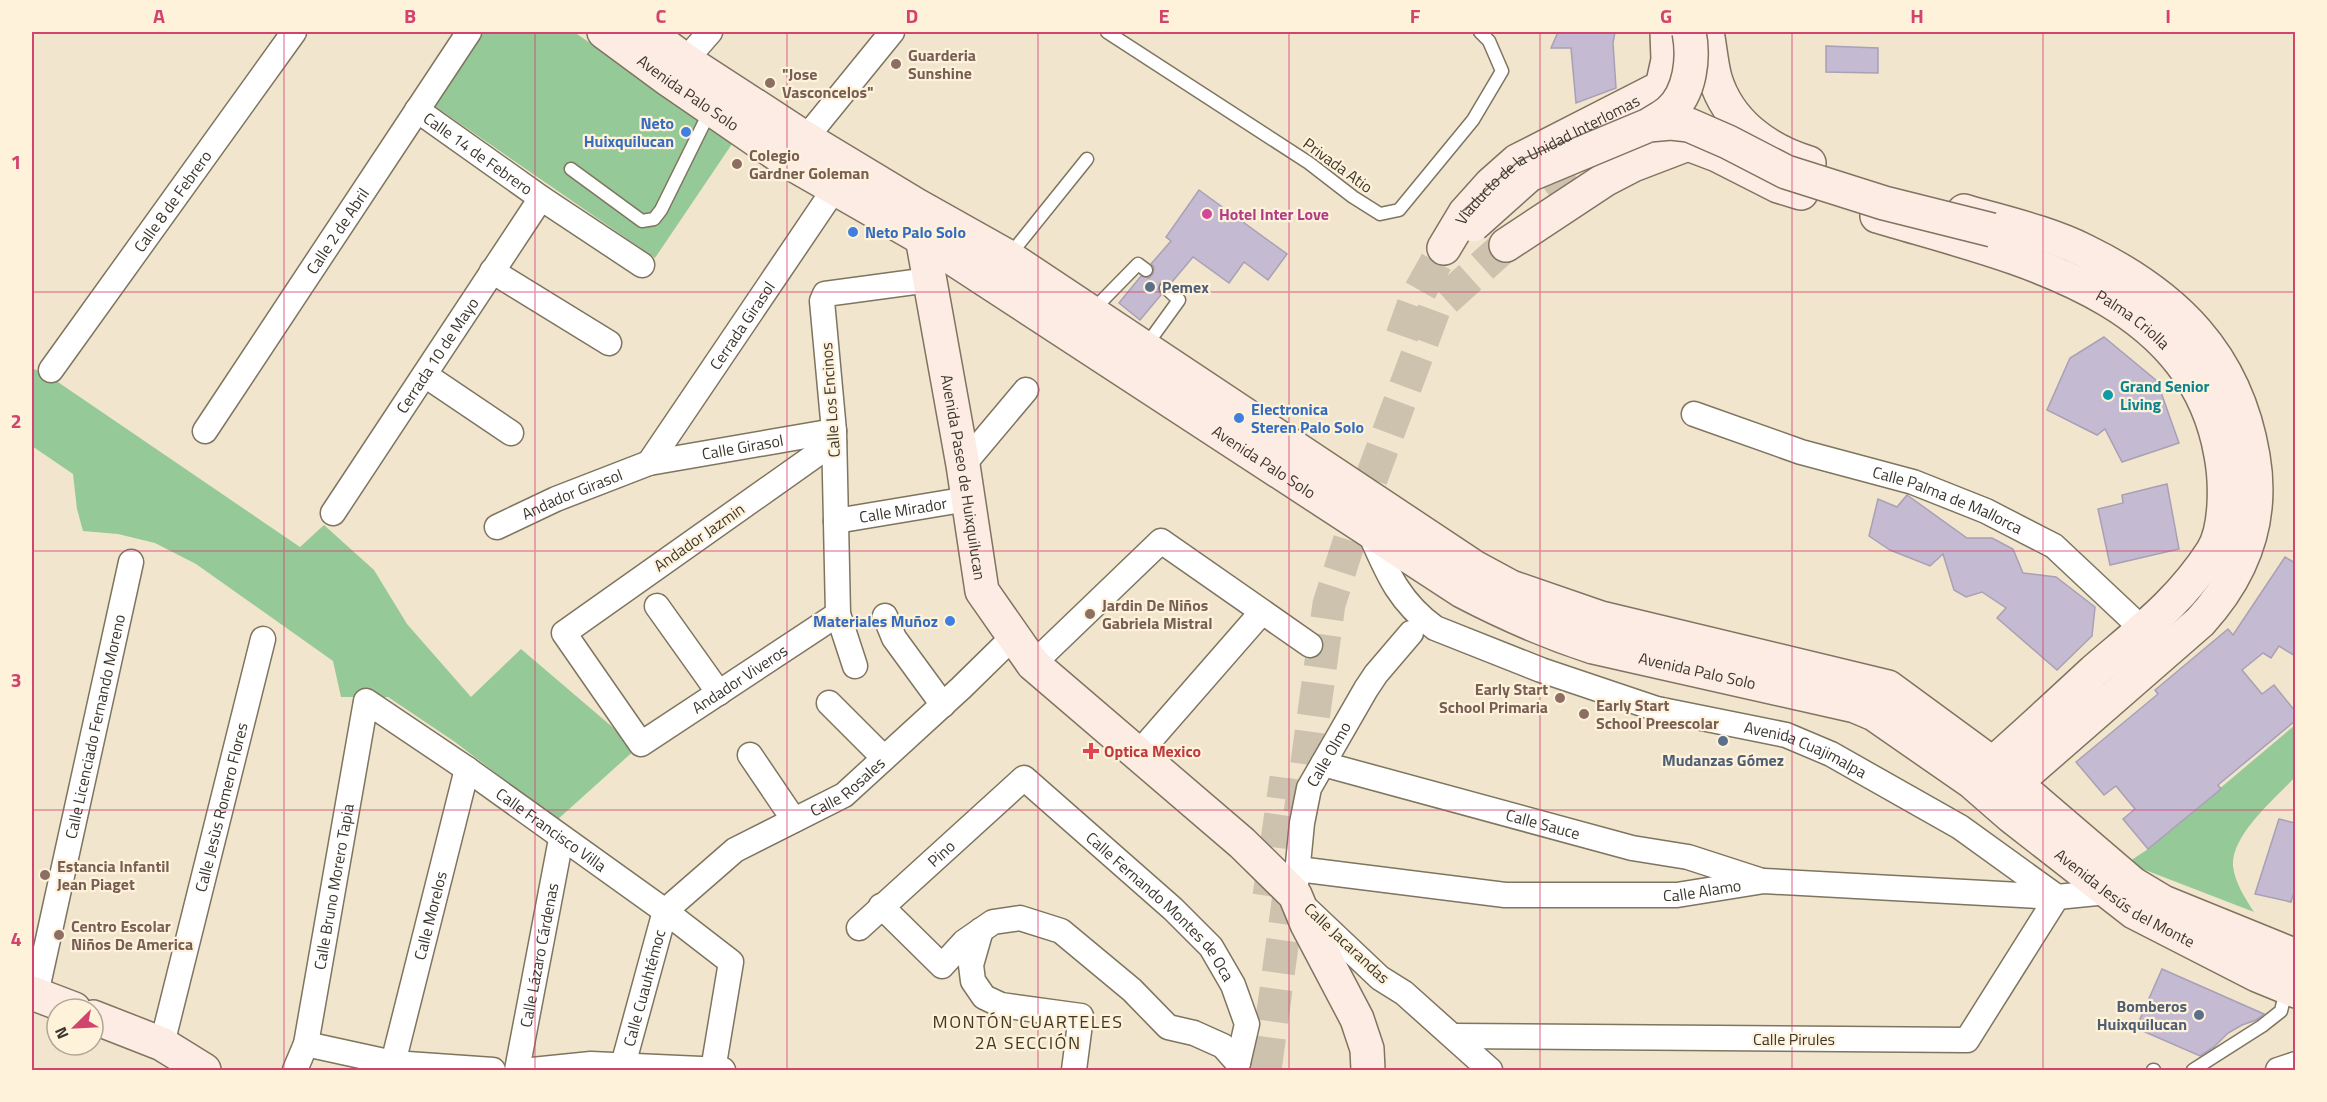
<svg xmlns="http://www.w3.org/2000/svg" width="2327" height="1102" font-family="'Titillium Web',sans-serif">
<rect width="100%" height="100%" fill="#f1e5ce"/>
<path fill="#95c997" d="M483 32H574L734 141 655 258 433 105Z
M32 368 49 376 300 547 324 525 374 570 407 624 471 697 521 649 637 748 557 820 455 742 388 697H341L333 661 196 564 155 543 118 534 83 531 77 509 73 474 32 446Z
M2295 725V777C2275 799 2231 835 2233 866 2235 883 2245 898 2254 912L2127 863 2148 849Z"/>
<path fill="#c4bad1" stroke="#a9a0b6" stroke-width="1.5" d="M1558 32H1615L1613 43 1616 88 1576 103 1571 48H1551Z
M1826 46 1878 48V73L1826 72Z
M1199 190 1287 254 1268 280 1244 262 1229 283 1193 257 1172 282 1164 280 1160 283 1158 290 1161 295 1140 320 1119 303 1141 276 1149 278 1153 274 1154 267 1151 264 1171 241 1166 237Z
M2104 337 2157 381 2179 443 2122 462 2105 429 2097 435 2047 410 2070 358Z
M2167 484 2179 549 2110 565 2098 509 2123 503 2122 495Z
M1907 495 1967 538H1992L2013 549 2023 573 2056 577 2095 607 2092 636 2057 670 1997 618 2006 608 1982 592 1966 597 1954 590 1943 554 1930 566 1890 550 1869 536 1878 499 1897 507Z
M2285 557 2295 563V656L2279 646 2271 658 2263 653 2242 670 2262 694 2274 685 2295 711V721L2218 785 2221 789 2148 849 2123 819 2135 809 2116 786 2104 795 2076 762 2158 694 2155 690 2228 629 2233 635Z
M2279 819 2295 823V889L2291 902 2255 894Z
M2162 969 2264 1014 2256 1020 2242 1025 2228 1033 2214 1047 2200 1056 2136 1028Z"/>
<g fill="none" stroke-linecap="round" stroke-linejoin="round">
<path stroke="#cdc2ae" stroke-width="33" stroke-dasharray="33 16" stroke-linecap="butt" d="M1548 194 1615 146
M1402 336 1415 300 1444 248
M1300 813 1329 604 1359 511 1434 310 1506 245
M1269 896 1286 778
M1265 1070 1292 873"/>
<g stroke="#7e745f" stroke-width="15">
<path id="lane" d="M1107 32 1309 163 1353 197 1380 214 1399 210 1473 120 1502 71 1489 41 1480 32
M571 169 642 221 654 219 661 210 711 109
M1009 256 1087 159
M1091 312 1138 264 1146 270
M1145 347 1179 300 1166 288
M2153 1070H2154
M2193 1070 2262 1026 2281 1011 2286 990"/>
</g>
<g stroke="#7e745f" stroke-width="27">
<g id="street">
<path d="M676 71 710 32"/>
<path id="s1" d="M417 110 541 198 642 265"/>
<path d="M796 150 892 32"/>
<path d="M492 271 609 343"/>
<path id="s2" d="M51 370 294 32"/>
<path d="M425 375 511 433"/>
<path id="s3" d="M1694 414 1801 452 1913 482 1986 511 2054 546 2153 639"/>
<path id="s4" d="M205 431 469 32"/>
<path id="s5" d="M834 442 564 633 641 744 838 614"/>
<path id="s6" d="M649 463 835 188"/>
<path d="M963 465 1026 390"/>
<path id="s7" d="M333 513 541 198"/>
<path id="s8" d="M836 521 968 499"/>
<path id="s9" d="M497 527 556 499 649 463 834 431"/>
<path id="s10" d="M1369 531C1387 572 1398 601 1435 628L1541 670 1657 709 1786 735 1831 754 1960 827 2057 897 1967 1040 1453 1036"/>
<path d="M657 606 719 693"/>
<path d="M885 616 894 638 943 705"/>
<path d="M1033 664 1161 541 1310 645"/>
<path d="M855 666 838 614 834 431 822 301 825 294 929 280"/>
<path d="M829 703 884 758"/>
<path d="M1138 754 1262 612"/>
<path d="M750 755 794 820"/>
<path id="s11" d="M1323 764 1632 848 1688 857 1759 880"/>
<path id="s12" d="M1298 869 1505 895H1677L1764 881 2057 897 2107 892"/>
<path id="s13" d="M1296 884 1302 823 1309 788 1366 689 1376 674 1411 633"/>
<path d="M881 906 942 966 964 942 993 922 1020 918 1061 931 1132 990 1168 1027 1194 1033 1223 1046 1238 1063"/>
<path d="M1308 910 1380 978 1404 993 1490 1070"/>
<path id="s14" d="M859 928 1024 778 1173 909 1211 947 1233 985 1247 1024 1238 1063"/>
<path d="M981 930 971 965 973 981 984 997 1001 1005 1081 1016 1074 1070"/>
<path id="s15" d="M36 994 131 562"/>
<path id="s16" d="M162 1044 263 639"/>
<path d="M306 1044 393 1063 493 1070"/>
<path id="s17" d="M393 1063 467 769"/>
<path id="s18" d="M623 1065 665 911 735 850 844 795 961 688 1013 637"/>
<path id="s19" d="M295 1070 306 1044 366 701 467 769 665 911 731 962 713 1070"/>
<path id="s20" d="M517 1070 561 839"/>
<path d="M532 1070 591 1064 723 1070"/>
<path d="M2278 1070 2296 1064"/>
</g>
</g>
<g stroke="#7e745f" stroke-width="36">
<g id="secondary">
<path id="s21" d="M604 32 669 80 787 161 923 239 1462 591C1504 613 1547 632 1593 647L1855 706 1874 714 1972 782 2011 816 2134 912 2257 975 2296 991"/>
<path d="M647 32 685 60 805 138 916 205 1005 255 1474 567 1511 587 1601 618 1888 687 1993 764 2133 884 2163 902 2296 956"/>
<path d="M1667 32 1668 60 1662 87 1669 118 1688 144 1717 155 1778 186 1801 193"/>
<path d="M1707 32C1710 47 1711 63 1715 78 1728 122 1766 150 1809 163"/>
<path d="M1964 211C2004 223 2047 232 2085 251 2175 295 2236 354 2253 456 2264 520 2243 575 2200 622L1998 798"/>
<path id="s22" d="M1877 216C2010 256 2193 291 2221 455 2226 481 2227 529 2212 552 2179 603 2139 632 2094 671 2055 707 2017 743 1976 778"/>
<path id="s23" d="M920 226 963 465 982 591 1033 664 1242 843 1295 895 1307 924 1357 1019 1367 1049 1368 1070"/>
<path d="M1506 245 1606 179 1633 165 1688 144"/>
<path id="s24" d="M1444 248 1465 213 1491 184 1517 161 1662 87"/>
<path d="M32 993 74 1009"/>
<path d="M93 1017 162 1044 204 1070"/>
</g>
</g>
<use href="#lane" stroke="#fff" stroke-width="12"/>
<use href="#street" stroke="#fff" stroke-width="24"/>
<use href="#secondary" stroke="#fdece4" stroke-width="33"/>
<g stroke="#7e745f" stroke-width="36" stroke-linecap="butt">
<path id="secondary-bridge" d="M1649 125C1655 121 1663 117 1669 112 1691 93 1694 57 1689 32
M1473 225 1529 175 1649 125 1671 123 1689 125 1728 142 1786 172 1884 203 1992 230"/>
</g>
<use href="#secondary-bridge" stroke="#fdece4" stroke-width="33"/>
</g>
<path fill="none" stroke="#d2446e" stroke-width="1.5" stroke-opacity="0.55" d="M284 32V1070M535 32V1070M787 32V1070M1038 32V1070M1289 32V1070M1540 32V1070M1792 32V1070M2043 32V1070M32 292H2296M32 551H2296M32 810H2296"/>
<g fill="#8d6e63" stroke="#fef2db" stroke-width="2">
<circle cx="896" cy="64" r="6"/>
<circle cx="770" cy="83" r="6"/>
<circle cx="737" cy="164" r="6"/>
<circle cx="1090" cy="614" r="6"/>
<circle cx="1560" cy="698" r="6"/>
<circle cx="1584" cy="714" r="6"/>
<circle cx="45" cy="875" r="6"/>
<circle cx="59" cy="935" r="6"/>
</g>
<g fill="#3f7fe0" stroke="#fef2db" stroke-width="2">
<circle cx="686" cy="132" r="6"/>
<circle cx="853" cy="232" r="6"/>
<circle cx="1239" cy="418" r="6"/>
<circle cx="950" cy="621" r="6"/>
</g>
<circle fill="#d1479c" stroke="#fef2db" stroke-width="2" cx="1207" cy="214" r="6"/>
<g fill="#5c6f8a" stroke="#fef2db" stroke-width="2">
<circle cx="1150" cy="287" r="6"/>
<circle cx="1723" cy="741" r="6"/>
<circle cx="2199" cy="1015" r="6"/>
</g>
<circle fill="#0f9aa8" stroke="#fef2db" stroke-width="2" cx="2108" cy="395" r="6"/>
<path fill="#e0444e" stroke="#fef2db" stroke-width="2" d="M1088 742h6v6h6v6h-6v6h-6v-6h-6v-6h6z"/>
<g text-anchor="middle" dominant-baseline="central" stroke-width="4.5" stroke-linejoin="round" paint-order="stroke">
<g font-size="16" font-weight="bold" fill="#785e54" stroke="#fef2db" text-anchor="start">
<text x="908" y="55">Guarderia<tspan x="908" dy="18">Sunshine</tspan></text>
<text x="782" y="74">"Jose<tspan x="782" dy="18">Vasconcelos"</tspan></text>
<text x="749" y="155">Colegio<tspan x="749" dy="18">Gardner Goleman</tspan></text>
<text x="1102" y="605">Jardin De Niños<tspan x="1102" dy="18">Gabriela Mistral</tspan></text>
<text x="1548" y="689" text-anchor="end">Early Start<tspan x="1548" dy="18">School Primaria</tspan></text>
<text x="1596" y="705">Early Start<tspan x="1596" dy="18">School Preescolar</tspan></text>
<text x="57" y="866">Estancia Infantil<tspan x="57" dy="18">Jean Piaget</tspan></text>
<text x="71" y="926">Centro Escolar<tspan x="71" dy="18">Niños De America</tspan></text>
</g>
<g font-size="16" fill="#3c372e" stroke="#fef2db">
<text stroke="none"><textPath href="#s21" startOffset="104">Avenida Palo Solo</textPath></text>
<text stroke="none"><textPath href="#s1" startOffset="75">Calle 14 de Febrero</textPath></text>
<text stroke="none"><textPath href="#s24" startOffset="140">Viaducto de la Unidad Interlomas</textPath></text>
<text transform="translate(1338 165) rotate(36)">Privada Atio</text>
<text stroke="none"><textPath href="#s2" startOffset="208">Calle 8 de Febrero</textPath></text>
<text stroke="none"><textPath href="#s4" startOffset="240">Calle 2 de Abril</textPath></text>
<text stroke="none"><textPath href="#s22" startOffset="278">Palma Criolla</textPath></text>
<text stroke="none"><textPath href="#s6" startOffset="166">Cerrada Girasol</textPath></text>
<text stroke="none"><textPath href="#s7" startOffset="189">Cerrada 10 de Mayo</textPath></text>
<text transform="translate(830 400) rotate(-94)">Calle Los Encinos</text>
<text stroke="none"><textPath href="#s9" startOffset="260">Calle Girasol</textPath></text>
<text stroke="none"><textPath href="#s21" startOffset="788">Avenida Palo Solo</textPath></text>
<text stroke="none"><textPath href="#s23" startOffset="255">Avenida Paseo de Huixquilucan</textPath></text>
<text stroke="none"><textPath href="#s9" startOffset="82">Andador Girasol</textPath></text>
<text stroke="none"><textPath href="#s3" startOffset="268">Calle Palma de Mallorca</textPath></text>
<text stroke="none"><textPath href="#s8" startOffset="68">Calle Mirador</textPath></text>
<text transform="translate(699 537) rotate(-35)">Andador Jazmin</text>
<text stroke="none"><textPath href="#s21" startOffset="1274">Avenida Palo Solo</textPath></text>
<text stroke="none"><textPath href="#s5" startOffset="584">Andador Viveros</textPath></text>
<text stroke="none"><textPath href="#s15" startOffset="274">Calle Licenciado Fernando Moreno</textPath></text>
<text stroke="none"><textPath href="#s10" startOffset="510">Avenida Cuajimalpa</textPath></text>
<text stroke="none"><textPath href="#s13" startOffset="136">Calle Olmo</textPath></text>
<text stroke="none"><textPath href="#s18" startOffset="382">Calle Rosales</textPath></text>
<text stroke="none"><textPath href="#s16" startOffset="244">Calle Jesùs Romero Flores</textPath></text>
<text stroke="none"><textPath href="#s11" startOffset="228">Calle Sauce</textPath></text>
<text stroke="none"><textPath href="#s19" startOffset="602">Calle Francisco Villa</textPath></text>
<text stroke="none"><textPath href="#s14" startOffset="111">Pino</textPath></text>
<text stroke="none"><textPath href="#s19" startOffset="188">Calle Bruno Morero Tapia</textPath></text>
<text stroke="none"><textPath href="#s12" startOffset="406">Calle Alamo</textPath></text>
<text stroke="none"><textPath href="#s21" startOffset="1768">Avenida Jesús del Monte</textPath></text>
<text stroke="none"><textPath href="#s14" startOffset="411">Calle Fernando Montes de Oca</textPath></text>
<text stroke="none"><textPath href="#s17" startOffset="152">Calle Morelos</textPath></text>
<text transform="translate(1347 943) rotate(43)">Calle Jacarandas</text>
<text stroke="none"><textPath href="#s20" startOffset="117">Calle Lázaro Cárdenas</textPath></text>
<text stroke="none"><textPath href="#s18" startOffset="80">Calle Cuauhtémoc</textPath></text>
<text x="1794" y="1039">Calle Pirules</text>
</g>
<g font-size="16" font-weight="bold" fill="#366cbe" stroke="#fef2db" text-anchor="end">
<text x="674" y="123">Neto<tspan x="674" dy="18">Huixquilucan</tspan></text>
<text x="865" y="232" text-anchor="start">Neto Palo Solo</text>
<text x="1251" y="409" text-anchor="start">Electronica<tspan x="1251" dy="18">Steren Palo Solo</tspan></text>
<text x="938" y="621">Materiales Muñoz</text>
</g>
<g font-size="16" font-weight="bold" fill="#b23c85" stroke="#fef2db" text-anchor="start">
<text x="1219" y="214">Hotel Inter Love</text>
</g>
<g font-size="16" font-weight="bold" fill="#4e5e75" stroke="#fef2db" text-anchor="start">
<text x="1162" y="287">Pemex</text>
<text x="1723" y="760" text-anchor="middle">Mudanzas Gómez</text>
<text x="2187" y="1006" text-anchor="end">Bomberos<tspan x="2187" dy="18">Huixquilucan</tspan></text>
</g>
<g font-size="16" font-weight="bold" fill="#0d838f" stroke="#fef2db" text-anchor="start">
<text x="2120" y="386">Grand Senior<tspan x="2120" dy="18">Living</tspan></text>
</g>
<g font-size="16" font-weight="bold" fill="#be3a42" stroke="#fef2db" text-anchor="start">
<text x="1104" y="751">Optica Mexico</text>
</g>
<g font-size="18" letter-spacing="1.5" fill="#423825" stroke="#fef2db">
<text x="1028" y="1021">MONTÓN CUARTELES<tspan x="1028" dy="21">2A SECCIÓN</tspan></text>
</g>
</g>
<rect width="2327" height="1102" fill="none" stroke="#fef2db" stroke-width="66"/>
<g transform="translate(75 1027) rotate(246)"><circle r="28" fill="#fef2db" stroke="#b0a796" stroke-width="1.5"/>
<path d="M0-4.5L10 22L0 15L-10 22Z" fill="#d2446e"/>
<text y="-9" font-size="16" font-weight="bold" text-anchor="middle" fill="#3c372e">N</text>
</g>
<rect x="33" y="33" width="2261" height="1036" fill="none" stroke="#d2446e" stroke-width="2"/>
<g font-size="20" text-anchor="middle" font-weight="bold" fill="#d2446e">
<text x="159" y="23">A</text>
<text x="410" y="23">B</text>
<text x="661" y="23">C</text>
<text x="912" y="23">D</text>
<text x="1164" y="23">E</text>
<text x="1415" y="23">F</text>
<text x="1666" y="23">G</text>
<text x="1917" y="23">H</text>
<text x="2168" y="23">I</text>
<text x="16" y="169">1</text>
<text x="16" y="428">2</text>
<text x="16" y="687">3</text>
<text x="16" y="946">4</text>
</g>
</svg>
